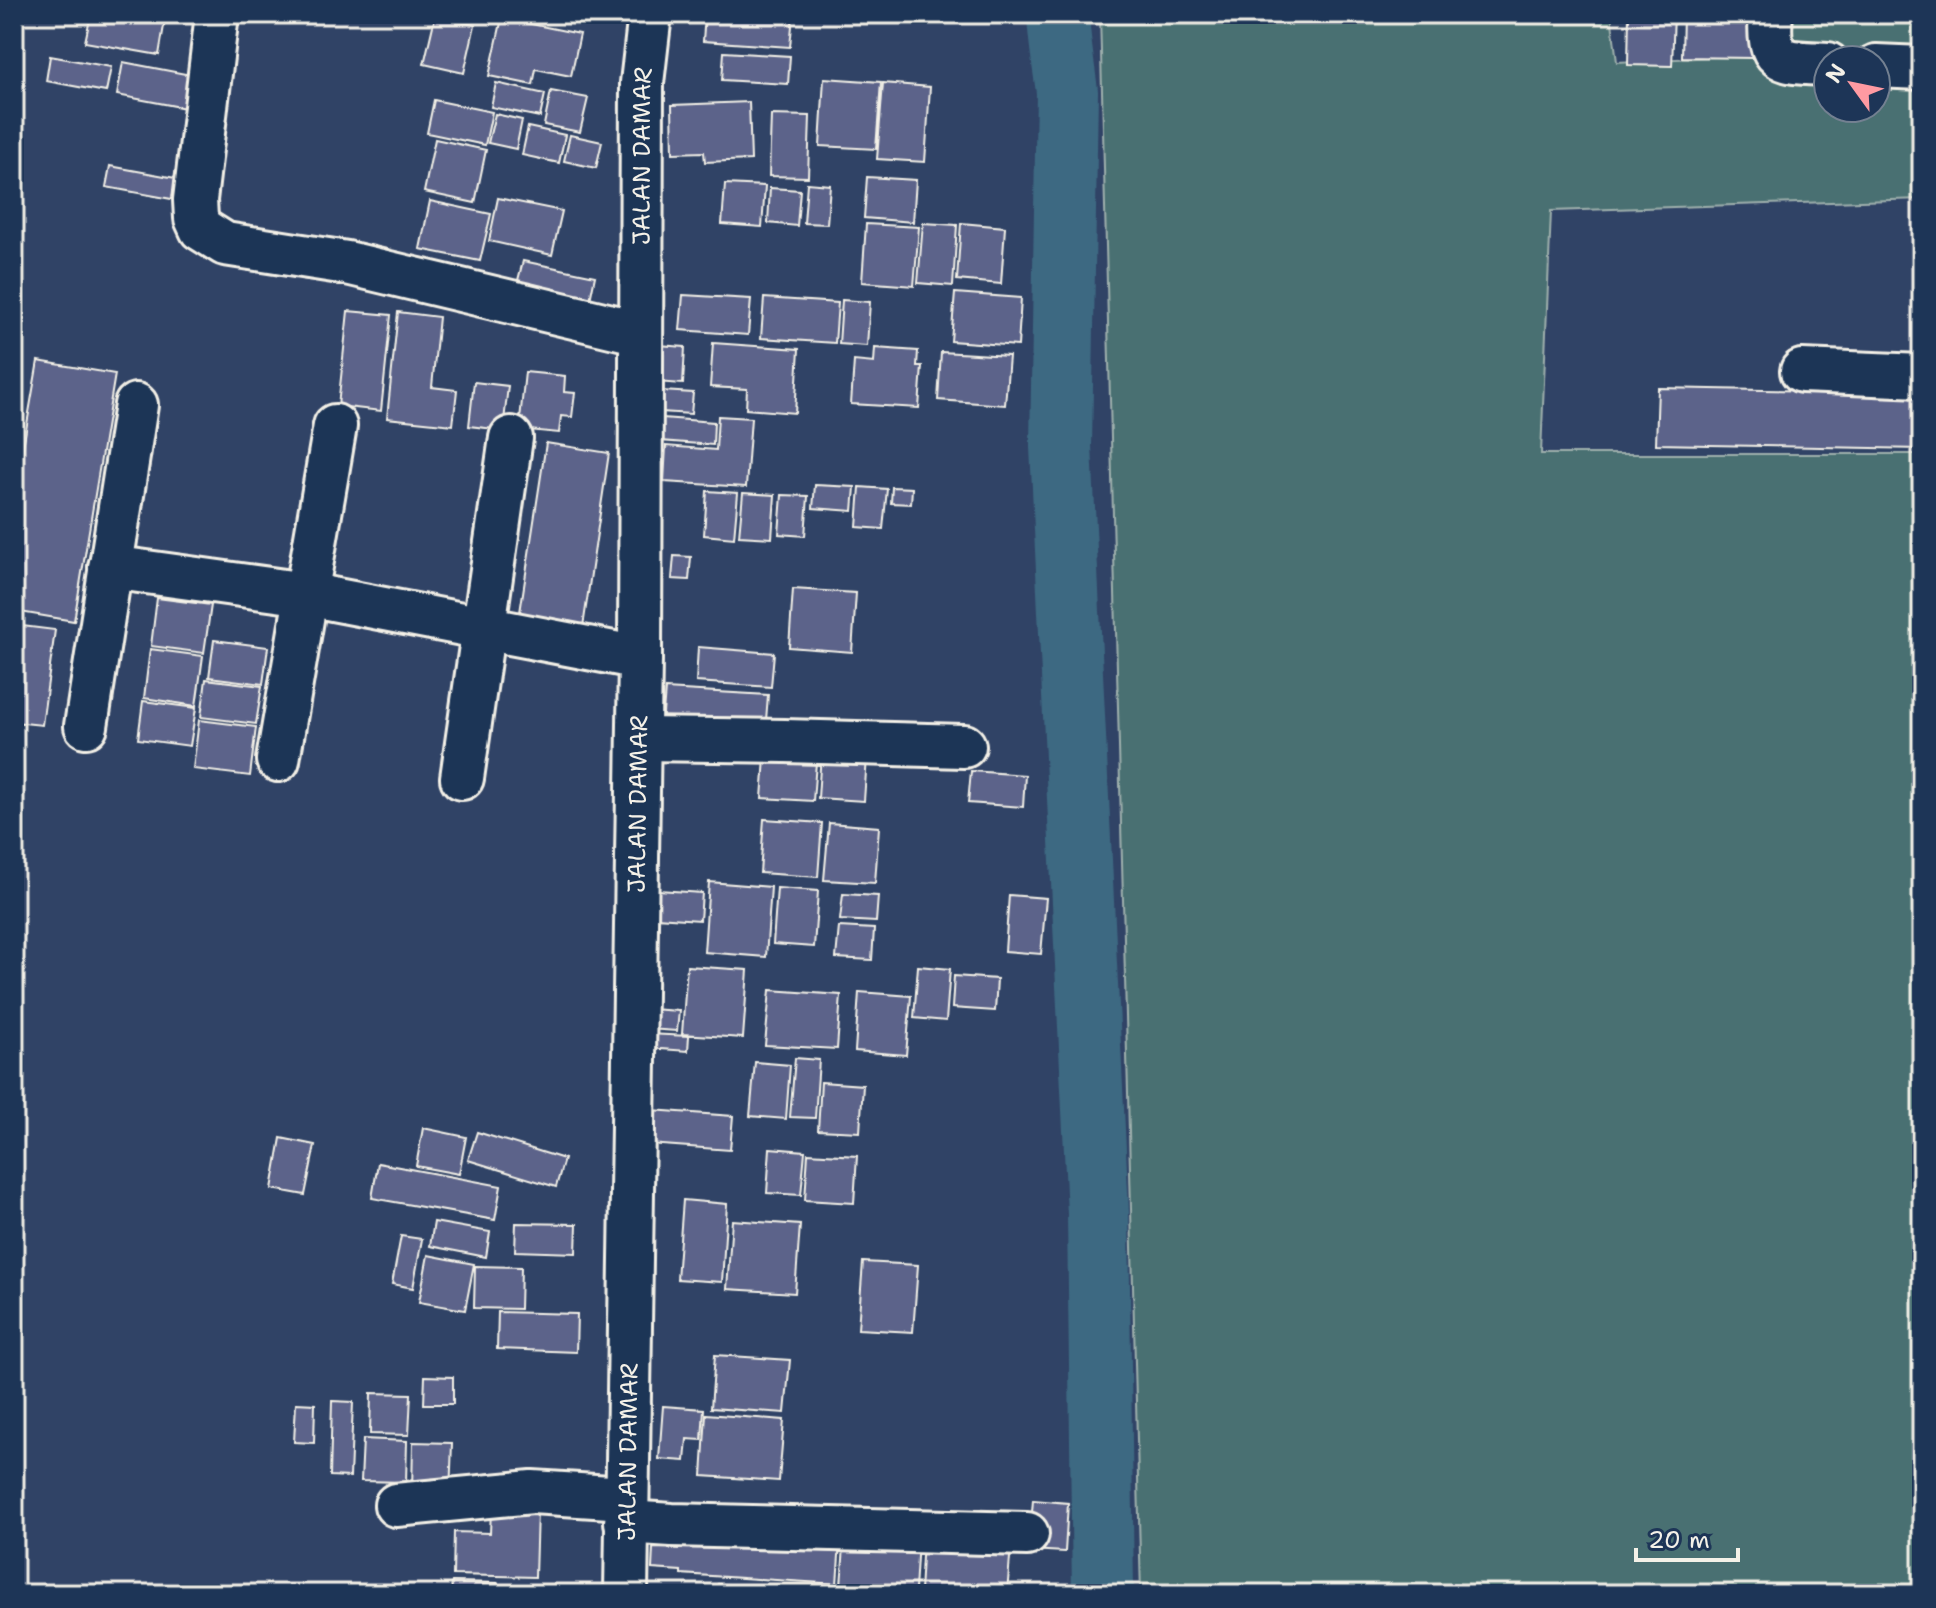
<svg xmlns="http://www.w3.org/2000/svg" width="1936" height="1608" font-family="'Shantell Sans',sans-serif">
<rect width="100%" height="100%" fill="#304366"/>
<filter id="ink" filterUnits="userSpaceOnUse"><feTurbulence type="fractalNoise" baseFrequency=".0125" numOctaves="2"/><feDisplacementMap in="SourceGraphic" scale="16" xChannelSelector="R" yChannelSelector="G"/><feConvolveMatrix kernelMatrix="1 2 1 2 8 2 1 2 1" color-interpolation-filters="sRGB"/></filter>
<g filter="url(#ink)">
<path fill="#4a7072" stroke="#9fb0ad" stroke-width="2" fill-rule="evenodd" d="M1100 14H1611L1617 62 1775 54 1777 14H1922V199L1551 211 1541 454H1922V1594H1141ZM1828 60H1876V108H1828Z"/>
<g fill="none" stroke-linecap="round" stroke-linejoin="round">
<path stroke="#3d6982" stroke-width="62" d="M1058 14C1059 40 1064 66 1067 92L1061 446 1098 1213 1103 1594"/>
</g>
<path fill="#5b648a" stroke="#f4f1e8" stroke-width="2" d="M91 14H166L159 55 85 42Z
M705 14 793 15 790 47 703 41Z
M1629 14H1674L1672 66 1628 65Z
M1683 14H1754L1753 58 1682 57Z
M435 17 475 25 464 73 424 64Z
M502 18 580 34 571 76 536 69 533 85 489 76Z
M724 52 790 56 788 84 722 80Z
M50 56 111 67 106 92 46 81Z
M123 62 196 76 191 109 117 95Z
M824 78 881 82 876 149 820 146Z
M496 83 545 94 540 117 491 107Z
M883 83 930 87 925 162 877 159Z
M551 91 588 98 580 132 544 125Z
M434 100 492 112 485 145 427 133Z
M749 102 751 160 705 162 704 152 673 153 672 105Z
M495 114 522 120 516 149 488 143Z
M771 115 810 116 808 177 769 176Z
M528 127 565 135 559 163 522 155Z
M570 135 602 142 596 168 564 161Z
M435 139 486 150 475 203 424 192Z
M110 166 181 179 177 200 106 187Z
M867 177 916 180 913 222 864 218Z
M807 183 830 185 827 224 804 223Z
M725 184 765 186 762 227 722 224Z
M770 188 800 190 797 226 768 223Z
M498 198 562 211 552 255 489 241Z
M430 201 491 214 480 261 420 249Z
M923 223 957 225 953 286 918 283Z
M961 223 1005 227 1001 284 957 280Z
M866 224 919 227 914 286 862 282Z
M523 261 595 276 590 300 517 284Z
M955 293 1021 298 1018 346 951 341Z
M683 295 751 299 748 335 680 330Z
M764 298 838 303 835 343 761 338Z
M842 300 870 302 867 346 839 344Z
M348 311 391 315 381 411 338 406Z
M398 312 439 317 432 387 457 390 453 425 387 418Z
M713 343 799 349 795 413 746 409 747 389 710 387Z
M658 345 685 347 683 384 656 382Z
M875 348 918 351 917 366H922L919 408 851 404 854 361 874 363Z
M941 352 1009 356 1005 405 938 400Z
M38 361 115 374 74 621 14 611V499Z
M525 372 565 376 564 392 575 393 572 417 561 416 559 433 519 429Z
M474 382 508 386 503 430 469 426Z
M1658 388 1922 393V449L1656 444Z
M662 391 693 393 691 414 661 412Z
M718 416 751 418 746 487 664 482 666 446 716 450Z
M662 418 714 422 713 445 660 441Z
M546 443 609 453 583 627 519 619Z
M815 485 855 487 853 511 813 508Z
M860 487 887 489 883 529 857 527Z
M892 487 912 488 911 504 891 503Z
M707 491 738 493 734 538 704 535Z
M743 493 775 495 772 538 739 536Z
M782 495 808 496 805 536 779 534Z
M674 556 691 557 689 580 672 579Z
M793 589 856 593 852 652 789 647Z
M157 598 211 605 204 653 151 646Z
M14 625 55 630 42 725 14 722Z
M214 640 268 647 263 684 209 677Z
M698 647 774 653 771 687 696 682Z
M150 649 203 656 196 706 144 698Z
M206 679 262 686 256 724 201 717Z
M665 689 768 695 765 733 662 726Z
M143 701 196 708 190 746 138 739Z
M199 720 256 727 250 776 193 769Z
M766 745 817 749 813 801 762 798Z
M821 753 867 757 864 801 818 798Z
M971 771 1025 775 1023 807 968 803Z
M764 819 822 823 818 877 760 873Z
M829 823 879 827 875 883 824 880Z
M709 882 771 887 766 957 704 952Z
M777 888 818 891 814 947 773 944Z
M658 890 702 893 700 920 656 917Z
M843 894 878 896 876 922 840 920Z
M1009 895 1046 898 1041 954 1005 951Z
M839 927 874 929 872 960 836 958Z
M687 966 748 970 743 1038 682 1034Z
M918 966 950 969 946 1021 914 1018Z
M954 976 997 979 995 1011 952 1008Z
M770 990 841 995 837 1049 765 1045Z
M859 992 911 996 906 1055 855 1051Z
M650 1009 679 1011 677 1031 648 1029Z
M647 1034 689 1036 688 1051 647 1048Z
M795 1058 819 1060 815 1118 790 1117Z
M755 1062 790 1065 786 1119 750 1116Z
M821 1082 863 1085 860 1132 818 1130Z
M651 1110 733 1116 730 1150 649 1144Z
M423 1128 466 1137 459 1174 416 1166Z
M477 1132 564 1159 556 1187 468 1160Z
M281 1138 315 1145 305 1195 272 1189Z
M770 1148 805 1151 801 1195 767 1193Z
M808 1153 857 1156 854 1203 805 1200Z
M378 1163 501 1186 495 1220 372 1198Z
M683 1200 727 1204 722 1282 677 1279Z
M732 1220 800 1225 795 1293 727 1289Z
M434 1222 490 1232 486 1257 430 1246Z
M516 1223 577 1224 576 1253 515 1251Z
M401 1236 422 1239 413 1288 392 1284Z
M428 1255 474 1264 465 1310 419 1302Z
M863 1262 918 1265 913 1332 858 1329Z
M475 1266 521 1267 520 1309 474 1308Z
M498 1312 577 1314 576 1352 497 1349Z
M715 1355 790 1360 785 1413 711 1408Z
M425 1376 453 1377V1404H424Z
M371 1393 411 1394 409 1435 370 1434Z
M332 1401 353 1402 350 1477 330 1476Z
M296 1403 315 1404 314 1443 294 1442Z
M663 1406 704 1409 702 1440 687 1439 685 1461 659 1459Z
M706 1414 784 1420 779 1481 702 1476Z
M363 1439 407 1441 406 1482 361 1481Z
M413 1442 452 1443 450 1494 412 1493Z
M1033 1500 1068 1503 1065 1552 1029 1550Z
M491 1510H537L535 1577 453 1575 454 1532 490 1533Z
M684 1531 840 1541 837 1584 681 1574V1571L652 1569 653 1548 682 1549Z
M845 1534 918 1540 915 1590 841 1585Z
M923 1539 1011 1545 1007 1594H956L920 1592Z
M452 1582 497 1583V1594H451Z
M718 1584 777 1589V1594H718Z
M783 1588 818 1590 817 1594H783Z"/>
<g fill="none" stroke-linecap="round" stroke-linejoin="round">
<g stroke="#f4f1e8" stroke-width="48">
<g id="minor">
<path d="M217 14 195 200 196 218 201 229 225 244 347 263 641 333"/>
<path d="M1771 14C1766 66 1784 62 1828 64"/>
<path d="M1876 66 1922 68"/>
<path d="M1802 371 1922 376"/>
<path d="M110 567 306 594 640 658"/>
<path d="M86 726 136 405"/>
<path d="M639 739 785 741 964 746"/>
<path d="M278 760 335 426"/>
<path d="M462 778 511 438"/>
<path d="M396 1505 532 1492 626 1498"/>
<path d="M626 1522 672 1525 1027 1534"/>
<path id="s1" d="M626 1594 640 658 642 83 650 14"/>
</g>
</g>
<use href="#minor" stroke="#1d3557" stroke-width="42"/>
</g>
</g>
<g text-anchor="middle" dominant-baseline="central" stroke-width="6" stroke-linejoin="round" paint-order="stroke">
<g font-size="24" fill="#f4f1e8" stroke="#1d3557">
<text stroke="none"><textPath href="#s1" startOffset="1438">JALAN DAMAR</textPath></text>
<text stroke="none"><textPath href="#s1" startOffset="790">JALAN DAMAR</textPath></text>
<text stroke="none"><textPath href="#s1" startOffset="142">JALAN DAMAR</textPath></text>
</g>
</g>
<rect width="1936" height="1608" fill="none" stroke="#1d3557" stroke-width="48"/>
<rect x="24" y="24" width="1888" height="1560" fill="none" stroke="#f4f1e8" stroke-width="3" filter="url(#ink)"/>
<g transform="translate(1852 84) rotate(303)"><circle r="38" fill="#1d3557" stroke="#738091" stroke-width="2"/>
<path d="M0-6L14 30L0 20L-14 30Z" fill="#ff9aa2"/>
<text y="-12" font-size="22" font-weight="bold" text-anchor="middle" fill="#f4f1e8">N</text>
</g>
<path d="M1636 1548v12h102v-12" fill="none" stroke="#f4f1e8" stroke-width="4"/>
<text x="1648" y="1548" font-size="24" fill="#f4f1e8" stroke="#1d3557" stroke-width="6" paint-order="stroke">20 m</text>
</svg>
